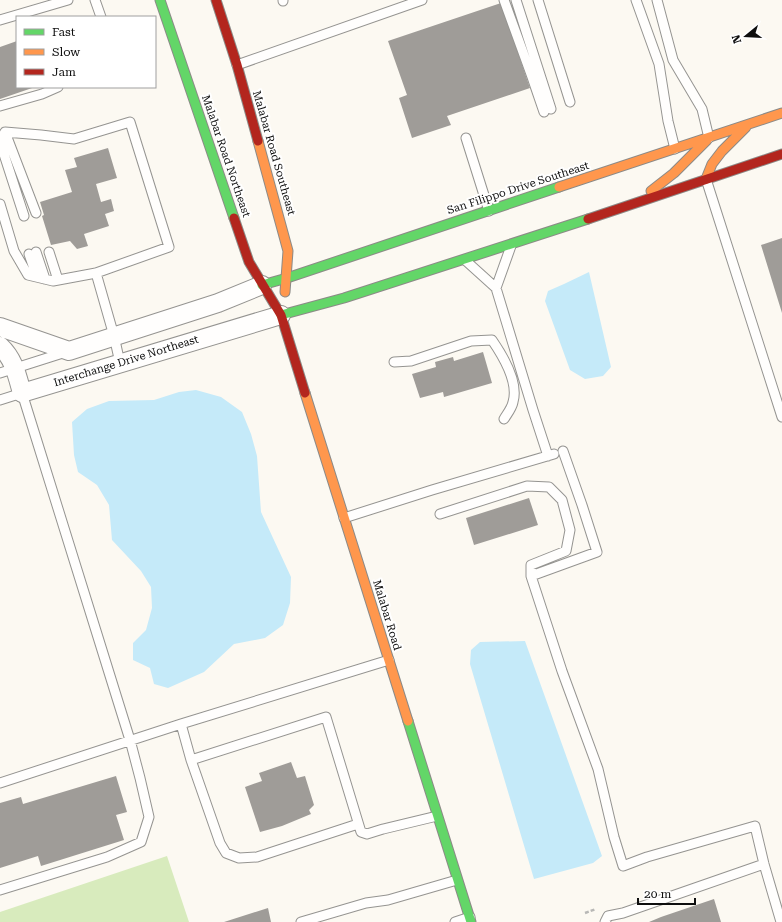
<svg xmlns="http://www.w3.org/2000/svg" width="782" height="922" font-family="'Roboto Serif',serif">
<rect width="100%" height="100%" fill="#fcf9f2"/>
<path fill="#d8ebbd" d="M167 856 189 922H0V912Z"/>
<path fill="#c5eaf9" d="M589 272 611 367 603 376 585 379 570 370 545 301 548 291 564 284Z
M196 390 221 397 242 412 251 434 257 456 261 512 291 577 290 603 283 625 265 638 234 644 204 672 168 688 154 684 150 668 133 660V643L146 630 152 608 151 587 141 571 112 540 109 505 97 485 78 472 74 455 72 422 87 409 109 401 154 400 179 392Z
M525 641 602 856 593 863 534 879 470 664 471 650 480 642Z"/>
<path fill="#9f9c98" d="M501 3 530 88 447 116 451 125 412 138 399 98 407 95 388 41Z
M17 41V87H35L0 99V47Z
M108 148 117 178 96 184 101 202 111 199 114 211 105 214 109 226 84 234 88 246 77 249 70 241 51 245 42 216 44 215 40 202 72 192 65 170 77 167 74 158Z
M782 238V313L761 245Z
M483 352 492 383 444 397 443 392 420 398 412 374 436 367 435 362 453 357 454 361Z
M529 498 538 525 474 545 466 518Z
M291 762 297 778 305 776 314 805 309 810 311 814 282 826 260 832 245 787 262 781 259 773Z
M116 776 127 812 116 815 124 840 41 866 38 856 0 868V803L21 797 23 804Z
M714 899 721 922H649L661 917Z
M268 908 271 922H224Z"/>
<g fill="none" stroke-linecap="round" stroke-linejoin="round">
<g stroke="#959491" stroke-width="11">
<path id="lane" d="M95 0 101 17
M283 0V1
M504 0 532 77 544 112
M516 0 551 109
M538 0 570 102
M636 0 659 64 668 121 675 149
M657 0 673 60 702 109 709 138
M0 20 68 0
M237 65 422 0
M0 106 42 94 58 87
M5 132 36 213
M466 138 489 211
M0 140 5 132 41 135 74 139 130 122 169 247 96 273 53 281 28 275 14 251 0 204
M0 142 24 216
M706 179 782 417
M36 252 45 279
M49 252 58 280
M29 254 37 277
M465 260 496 288 533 410 548 456
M96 273 114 336 120 363
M496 288 511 246
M394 362 411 361 471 341 492 340C503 356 519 382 513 402 512 408 507 414 504 419
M0 373 66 352
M0 400 22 393 130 740 140 778 149 817 141 842 107 857 0 890
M440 514 527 486 549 487 562 500 570 530 566 551 531 565V576L562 671 598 769 614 837 623 866 647 857 755 826 764 864 781 922
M344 518 432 490 554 454
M531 576 597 552 582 505 563 451
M181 724 191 760 220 843 226 853 239 858 257 857 358 824
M191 760 326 717 361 832 367 834 383 829 437 816
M0 783 181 724 389 660
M301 922 366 903 388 900 457 880
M455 922 470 917
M605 922 608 916 623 913 764 864"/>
</g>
<g stroke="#959491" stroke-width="20">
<path id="street" d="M0 327 69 351 218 303 262 285
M0 346C14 359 17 375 22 393L281 315"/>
</g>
<g stroke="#8c8a87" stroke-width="11">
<path id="fast" d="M160 0 234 218
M262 285 287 278 559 187
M281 315 344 298 588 219
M408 721 471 922"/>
</g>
<g stroke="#8c8a87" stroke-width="11">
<path id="slow" d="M258 141 288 251 285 292
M706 179 712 164 722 151 746 127
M559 187 782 113
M651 191 674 173 707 140
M305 393 408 721"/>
</g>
<g stroke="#8c8a87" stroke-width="11">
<path id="jam" d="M216 0 237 65 258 141
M234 218 249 262 281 315 305 393
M588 219 782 154"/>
</g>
<path stroke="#b8b8b6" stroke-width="2.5" stroke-dasharray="4 2" stroke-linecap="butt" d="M585 913 596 909"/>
<use href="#lane" stroke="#fffefd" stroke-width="9"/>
<use href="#street" stroke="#fffefd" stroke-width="18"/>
<use href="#fast" stroke="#63d668" stroke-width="9"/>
<use href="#slow" stroke="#ff974d" stroke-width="9"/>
<use href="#jam" stroke="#b3261e" stroke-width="9"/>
</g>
<g text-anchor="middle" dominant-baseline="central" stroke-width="4" stroke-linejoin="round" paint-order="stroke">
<g font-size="11" fill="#0e0e0e" stroke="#fff">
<text transform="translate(274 153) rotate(74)">Malabar Road Southeast</text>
<text transform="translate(226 156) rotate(71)">Malabar Road Northeast</text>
<text transform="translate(518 188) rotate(-18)">San Filippo Drive Southeast</text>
<text transform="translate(126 361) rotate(-17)">Interchange Drive Northeast</text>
<text transform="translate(387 615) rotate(73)">Malabar Road</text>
</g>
</g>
<rect x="16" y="16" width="140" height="72" fill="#ffffff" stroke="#9f9f9f"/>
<rect x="24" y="29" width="20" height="6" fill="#63d668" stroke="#9f9f9f"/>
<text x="52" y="36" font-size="12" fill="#0e0e0e">Fast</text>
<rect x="24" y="49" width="20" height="6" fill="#ff974d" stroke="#9f9f9f"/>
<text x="52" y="56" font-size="12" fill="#0e0e0e">Slow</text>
<rect x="24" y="69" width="20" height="6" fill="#b3261e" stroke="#9f9f9f"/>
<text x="52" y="76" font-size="12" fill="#0e0e0e">Jam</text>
<g transform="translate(746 36) rotate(252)" stroke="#ffffff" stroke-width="3" paint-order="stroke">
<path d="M0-3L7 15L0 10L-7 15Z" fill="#0e0e0e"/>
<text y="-6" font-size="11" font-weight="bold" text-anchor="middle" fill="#0e0e0e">N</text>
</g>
<path d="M638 898v6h57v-6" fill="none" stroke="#0e0e0e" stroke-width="2"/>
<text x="644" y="898" font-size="12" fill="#0e0e0e" stroke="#ffffff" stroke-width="3" paint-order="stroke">20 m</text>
</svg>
